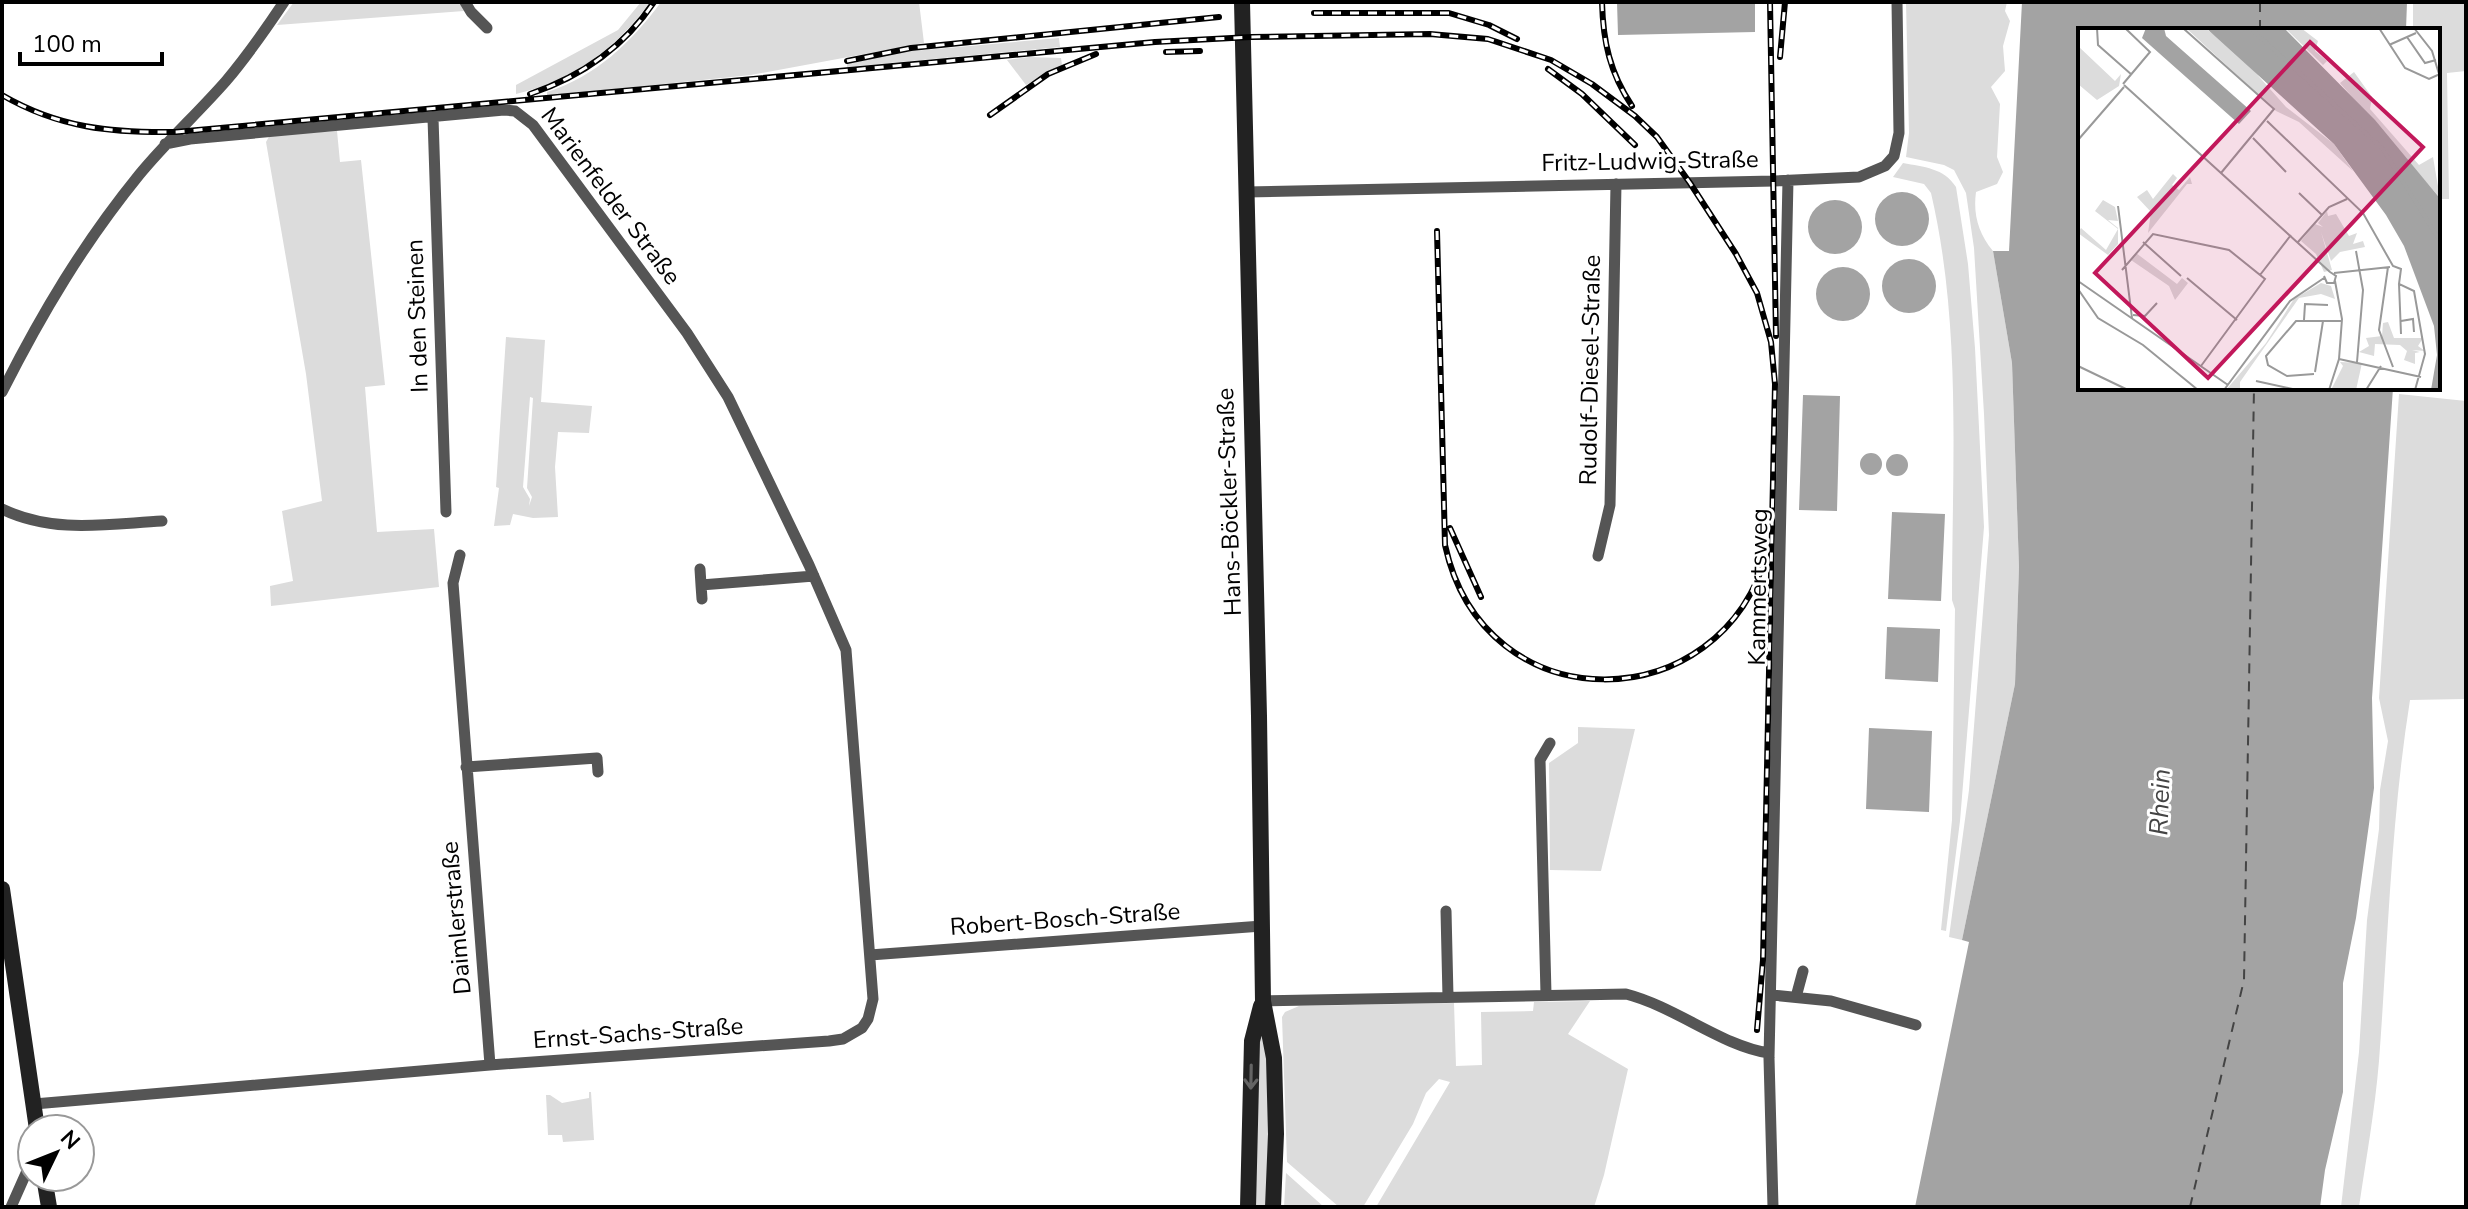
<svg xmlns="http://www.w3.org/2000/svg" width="2468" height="1209" font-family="'Nunito Sans',sans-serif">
<rect width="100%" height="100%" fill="#fff"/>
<path fill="#dcdcdc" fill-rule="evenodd" d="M294 2H460L464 11 277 25Z
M641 2H650C617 48 572 81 516 94V85L618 30Z
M661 2H919L924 43 751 75 547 96V92C595 77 632 42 661 2Z
M1906 2H2007L2005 11 2010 21 2003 46 2005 71 1991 87 2000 104 1997 157 2003 172 1997 184 1976 192C1973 214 1978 233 1993 251L2012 363 2019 567 2015 684 1962 940 1949 937 1969 790 1989 535 1984 414 1974 248 1966 193 1954 170 1944 165 1906 157 1909 133Z
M2413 2H2466V71L2447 73 2449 199H2438V30H2413Z
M1059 38 1060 47 847 67V64L902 52Z
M1029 57 1061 58 1062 65 1026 85 1007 60Z
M337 131 340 162 361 160 385 385 365 387 377 532 434 529 439 587 271 606 270 586 293 581 282 511 322 501 306 374 266 142 270 135Z
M1903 163C1924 167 1944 168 1956 187L1968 264 1975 348 1984 527 1960 821 1946 931 1941 930 1952 820 1955 609 1952 600C1952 466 1962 326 1931 193L1924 184 1893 177Z
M506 337 545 340 541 402 592 406 589 433 558 432 555 467 558 517 533 518 513 514 510 525 494 526 499 488 496 487ZM530 397 533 398 527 488 532 497 529 506 530 499 523 487Z
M2399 394 2466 401V690L2464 699 2410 700C2391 819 2388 941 2379 1061 2375 1110 2366 1159 2359 1207H2341L2359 1052 2367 920 2379 829 2380 790 2388 741 2379 698Z
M1578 727 1635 729 1601 871 1550 870 1549 763 1578 743Z
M1590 1001 1568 1034 1628 1069 1604 1175 1594 1207H1376L1450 1082 1439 1079 1426 1093 1413 1124 1363 1207H1339L1287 1162 1282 1017 1285 1012 1299 1006 1454 1003 1456 1066 1482 1065 1481 1012 1533 1011 1534 1002Z
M1260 1030 1269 1048V1207H1253Z
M589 1092H591L594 1140 563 1142 562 1135H548L546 1095H550L562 1103 589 1098Z
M1286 1173 1324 1207H1284Z"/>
<path fill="#a3a3a3" d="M1617 2H1755V32L1618 35Z
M2022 2H2407L2406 30H2080V388H2393L2372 698 2374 788 2356 918 2343 983V1092L2325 1170 2320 1207H1915L1969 942 1962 940 2015 684 2019 567 2012 363 1993 251H2009Z
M1875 219a27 27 0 1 1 54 0a27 27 0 1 1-54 0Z
M1808 227a27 27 0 1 1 54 0a27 27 0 1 1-54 0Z
M1882 286a27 27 0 1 1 54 0a27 27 0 1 1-54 0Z
M1816 294a27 27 0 1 1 54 0a27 27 0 1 1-54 0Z
M1803 395 1840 396 1837 511 1799 510Z
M1860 464a11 11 0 1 1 22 0a11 11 0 1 1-22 0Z
M1886 465a11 11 0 1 1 22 0a11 11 0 1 1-22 0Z
M1892 512 1945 514 1941 601 1888 599Z
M1887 627 1940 629 1938 682 1885 679Z
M1869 728 1932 731 1929 812 1866 809Z"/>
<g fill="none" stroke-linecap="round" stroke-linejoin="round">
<path stroke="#444" stroke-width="2" stroke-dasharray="10 8" stroke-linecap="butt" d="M2260 30V2
M2190 1207 2244 980 2254 388"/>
<path stroke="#555" stroke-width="11" d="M465 2 471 12 487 28
M433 118 446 512
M1246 192 1774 181 1859 177 1885 166 1894 156 1899 133 1897 2
M2 392C42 313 83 244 139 175 166 142 198 113 226 81 247 56 266 29 284 2
M2 509C54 534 107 524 162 521
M460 555 453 583 490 1065
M1598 556 1610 505 1616 184
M700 569 701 585 814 576
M701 585 702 599
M466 767 597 758 598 772
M1446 911 1448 997
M870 955 1262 926
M1546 994 1540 760 1550 743
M1772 995 1831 1001 1916 1025
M1796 997 1803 971
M1263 1001 1626 994C1676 1007 1722 1046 1769 1053
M34 1104 490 1065 829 1041 843 1039 862 1028 868 1019 873 999 846 650 809 565 728 397 687 333 533 125 515 111 504 110 190 139 165 144
M11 1207 27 1171 32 1169
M1773 1207 1769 1058 1788 180"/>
<path stroke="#222" stroke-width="16" d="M1242 2 1259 716 1263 1001 1274 1058 1276 1134 1273 1207
M2 889 37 1129
M44 1177 49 1207
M1248 1207 1252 1041 1261 1006"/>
<g stroke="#000" stroke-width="6">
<path id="rail" d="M1602 2C1603 42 1610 73 1632 106
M1770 2 1776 336
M1314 13H1449L1489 25 1517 39
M1166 52 1200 51
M1780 57 1785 2
M847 61 911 48 1219 17
M1548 69 1582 94 1635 145
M530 94C580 77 624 47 654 2
M2 95C59 128 111 133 176 132L1155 42 1251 37 1430 34 1488 39 1551 60 1592 84 1635 116 1657 137 1690 183 1736 254 1757 293 1771 342 1775 384 1763 960 1757 1030
M990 115 1048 74 1096 54
M1437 231 1445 545C1484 725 1722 721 1767 552
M1450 528 1481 597"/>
</g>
<use href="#rail" stroke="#fff" stroke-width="3" stroke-dasharray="9" stroke-linecap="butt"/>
</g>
<defs><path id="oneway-shaft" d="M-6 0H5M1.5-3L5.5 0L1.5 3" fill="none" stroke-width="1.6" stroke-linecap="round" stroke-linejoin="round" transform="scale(2)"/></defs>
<use stroke="#646464" href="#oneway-shaft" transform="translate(1251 1077) rotate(91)"/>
<g text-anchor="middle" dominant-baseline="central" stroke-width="6" stroke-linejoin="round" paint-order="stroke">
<g font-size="24" fill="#000" stroke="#fff">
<text transform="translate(1650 161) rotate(-1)">Fritz-Ludwig-Straße</text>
<text transform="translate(611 196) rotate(53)">Marienfelder Straße</text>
<text transform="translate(417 316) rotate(-92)">In den Steinen</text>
<text transform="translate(1590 370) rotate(-89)">Rudolf-Diesel-Straße</text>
<text transform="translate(1229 502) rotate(-92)">Hans-Böckler-Straße</text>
<text transform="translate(1758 587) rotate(-89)">Kammertsweg</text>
<text transform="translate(456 918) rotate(-95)">Daimlerstraße</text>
<text transform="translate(1065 919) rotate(-4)">Robert-Bosch-Straße</text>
<text transform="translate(638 1033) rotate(-4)">Ernst-Sachs-Straße</text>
</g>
<g font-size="26" font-style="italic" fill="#444" stroke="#fff">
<text transform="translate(2160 802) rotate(-88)">Rhein</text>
</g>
</g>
<g transform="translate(2078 28)">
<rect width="362" height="362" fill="#fff"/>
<path d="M108 0H127L160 25 208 79 256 116 275 143 221 94 198 83ZM207 0H223L240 13 237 23 249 33 245 37ZM0 18 37 53 43 46 41 58 19 72 0 56ZM276 44 294 69 292 81 341 137 355 129 362 170 262 55ZM95 146 99 150 94 157 101 162 112 149 114 156H109L70 205 73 184 59 169 69 162 75 171ZM25 172 37 179 40 193 30 192 40 200V216L30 227 0 205 3 200 28 222 40 201 17 183ZM249 183 250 188 258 186 271 208 279 205 275 216 285 213 287 219 262 224 253 233 243 204 254 242 246 244 238 226 223 213 237 196 245 199 240 195ZM58 225 99 256 104 250 110 255 97 272 91 258 53 232ZM243 255 253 258 257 271 243 266 221 270 162 354V362H148L188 315 216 271ZM310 294 316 310H345L340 318 347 323 334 322 342 324 337 325V336L326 332 329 323 322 317 297 316 296 328 281 324 291 318 288 310 304 308 305 295ZM262 334 284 335 278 362H253L265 338Z" fill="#dcdcdc"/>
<path d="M68 0H86L88 8 173 83 161 96 64 10ZM128 0H206L297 92 360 168 362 362H353L359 327 356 298 326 218 308 187 256 116Z" fill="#a3a3a3"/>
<path fill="none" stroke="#a3a3a3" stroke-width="4" d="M172 0 304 120 362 213"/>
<path fill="none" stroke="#999" stroke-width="2" d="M19 0 20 17 54 47M301 0 327 40 351 51 362 46M336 0 354 23 361 46M106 1 196 81 143 145M329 9 347 35 358 32M311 17 338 5M45 56 72 24 47 0M46 57 252 244M189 93 285 185 315 238 323 241 321 256 336 263 347 326 337 362M175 110 208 144M0 112 46 59M221 165 244 187M40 178 54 290M65 214 103 248M220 214 251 179 269 171M278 223 285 262 279 334M310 239 301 302 315 339M44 242 75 206 151 222 187 251 123 338M256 245 312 239M182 247 213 207M246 248 249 255H256L258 248 252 244M109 250 159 292M0 253 150 357M321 256 323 306M0 261 20 290 65 317 120 362M55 287 67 288 79 275M226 292 227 276 250 277M323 293 335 291 336 304M261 331 343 349M0 338 50 362M237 344 245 293M236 346 209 348 190 337 188 328 218 293H264M178 353 219 362M146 362 212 273 246 250M251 362 261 331 264 291 257 253M288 362 303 338"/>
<path fill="#c2185b" fill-opacity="0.15" stroke="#c2185b" stroke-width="4" d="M232 14 345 119 130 350 17 245Z"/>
<rect width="362" height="362" fill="none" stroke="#000" stroke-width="4"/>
</g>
<rect width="2468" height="1209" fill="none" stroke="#000000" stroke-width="8"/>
<g transform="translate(56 1153) rotate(47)"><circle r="38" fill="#ffffff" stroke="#999999" stroke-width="2"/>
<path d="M0-6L14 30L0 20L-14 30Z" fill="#000000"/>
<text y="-12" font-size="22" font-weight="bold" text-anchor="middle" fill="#000000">N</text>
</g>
<path d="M20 52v12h142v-12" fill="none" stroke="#000000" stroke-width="4"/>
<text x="32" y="52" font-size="24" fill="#000000" stroke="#ffffff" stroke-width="6" paint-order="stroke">100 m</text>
</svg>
